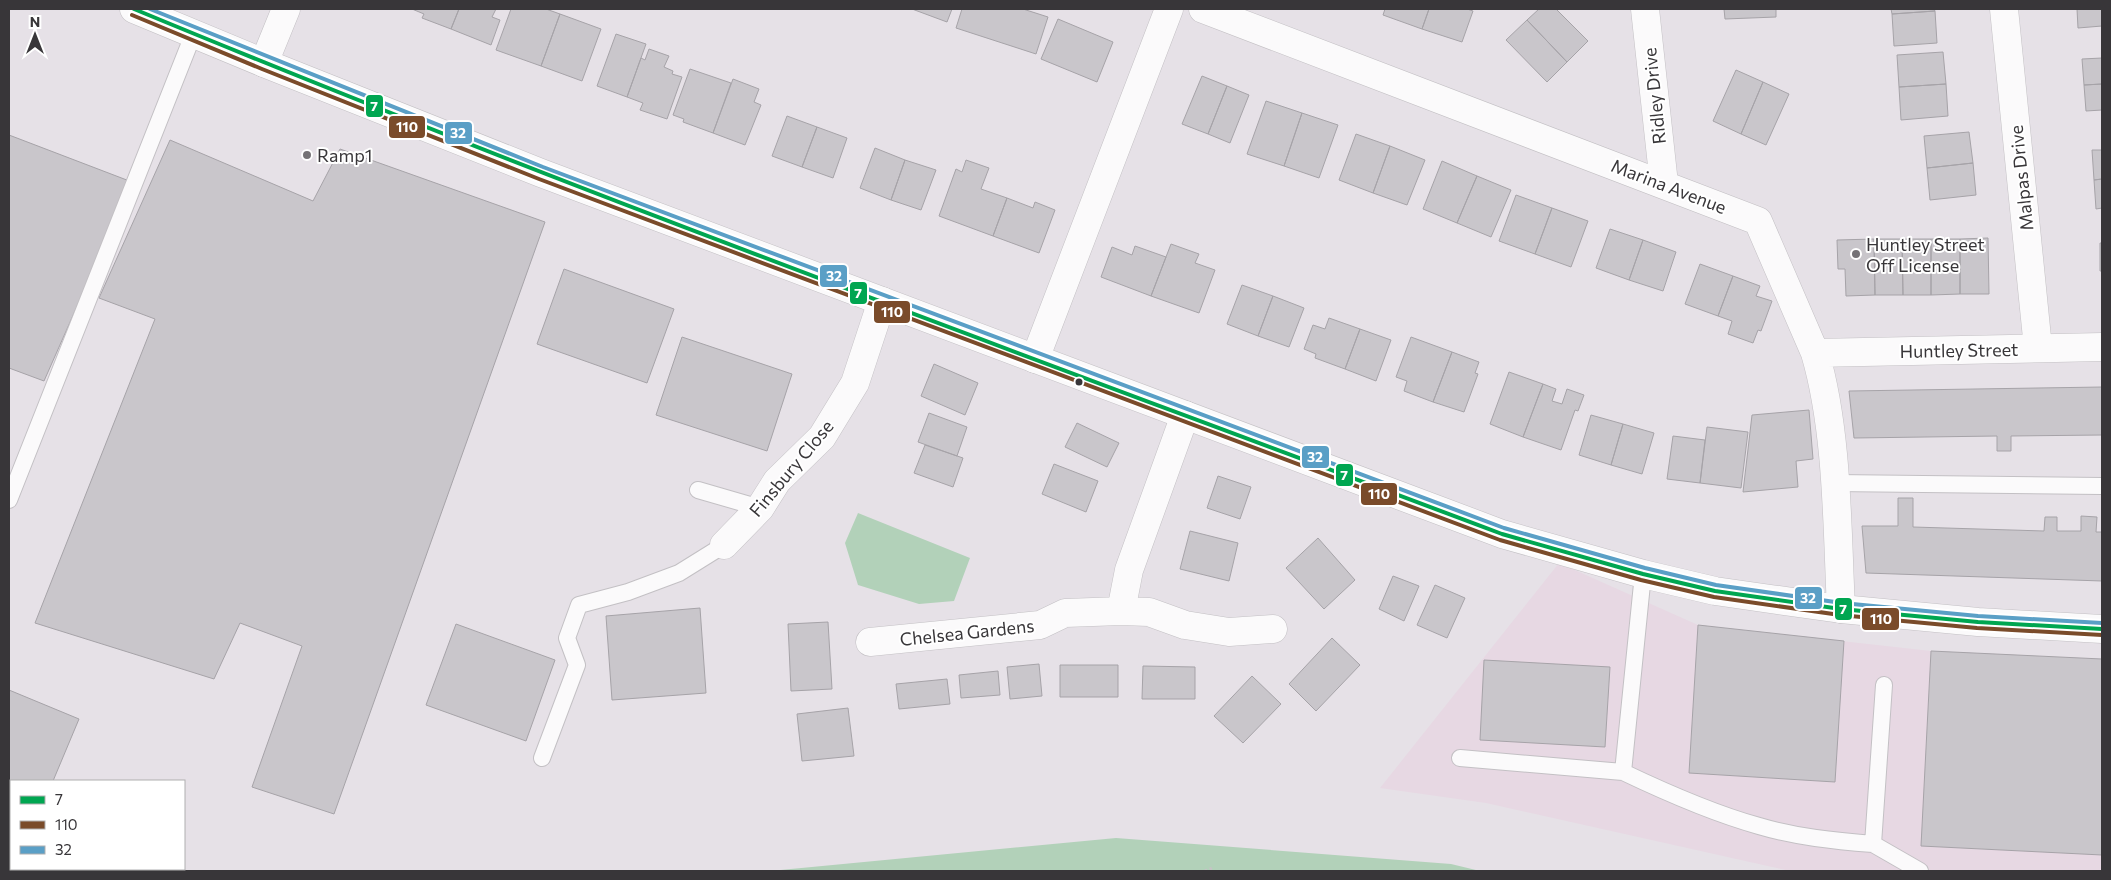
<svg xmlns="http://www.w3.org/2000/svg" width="2111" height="880" font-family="Commissioner,sans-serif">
<rect width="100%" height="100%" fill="#e6e1e7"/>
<path fill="#e7d8e3" d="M1559 563 1698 625 1931 651 2102 659V871H1790L1486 803 1380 788Z"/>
<path fill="#b2d1b9" d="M858 513 970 558 954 601 919 604 858 585 845 543Z
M1116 838 1451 864 1480 871H770Z"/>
<path fill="#c9c6cb" stroke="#a6a3a8" d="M412 9H459L451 29 422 18 424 14Z
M459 9H496L492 17 500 20 491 45 451 29Z
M511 9H546L560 14 541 66 496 50Z
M912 9H952L947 22Z
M962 9H1023L1048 17 1036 54 956 28Z
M1385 9H1429L1422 29 1383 15Z
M1429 9H1467L1473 11 1462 42 1422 29Z
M1539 9H1556L1588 41 1567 62 1527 20Z
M1724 9H1776V17L1725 19Z
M1891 9H1934L1935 11 1892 14Z
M2077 9H2102V26L2078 28Z
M1935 11 1937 43 1894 46 1892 14Z
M560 14 601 29 582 81 541 66Z
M1058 19 1113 42 1097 82 1041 59Z
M1527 20 1567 62 1547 82 1506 40Z
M616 34 646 44 627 97 597 86Z
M649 49 669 56 664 67 673 71 672 74 682 77 667 119 640 110 643 103 627 97 641 58 645 60Z
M1943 52 1946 84 1899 87 1897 55Z
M2102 58V84L2084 85 2082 59Z
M690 69 731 83 713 133 683 122 684 119 673 115Z
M1736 70 1763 82 1741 134 1713 121Z
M1202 76 1227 86 1208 134 1182 124Z
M733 79 759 89 754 102 761 105 745 145 713 133Z
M1763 82 1789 94 1766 145 1741 134Z
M1946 84 1948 116 1901 120 1899 87Z
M2102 84V110L2086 111 2084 85Z
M1227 86 1249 95 1230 143 1208 134Z
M1266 101 1302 113 1284 166 1247 154Z
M1302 113 1338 125 1319 178 1284 166Z
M787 116 817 127 802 167 772 156Z
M817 127 847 138 833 178 802 167Z
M1969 132 1973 163 1927 168 1924 136Z
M1356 134 1390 146 1373 193 1339 180Z
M9 135 132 182 44 381 9 368Z
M170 140 313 201 340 149 545 222 334 814 252 787 302 646 240 623 214 679 35 623 155 319 99 298Z
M1390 146 1425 160 1407 205 1373 193Z
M875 148 905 160 891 200 860 188Z
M2092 150H2102V179L2094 180Z
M905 160 936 170 921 210 891 200Z
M966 160 989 168 981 189 1007 198 993 236 939 216 956 169 962 172Z
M1442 161 1477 176 1457 223 1423 209Z
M1973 163 1976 195 1930 200 1927 168Z
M1477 176 1511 190 1491 237 1457 223Z
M2102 179V208L2096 209 2094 180Z
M1516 195 1552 208 1535 254 1499 241Z
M1007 198 1033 208 1035 202 1055 210 1039 253 993 236Z
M1552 208 1588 221 1571 267 1535 254Z
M1610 229 1643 240 1629 280 1596 268Z
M1988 238 1989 294H1960V239Z
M1874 239 1875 295 1846 296 1845 269H1838L1837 240Z
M1874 239H1902L1903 295H1875Z
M1902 239H1931V295H1903Z
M1931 239H1960V294L1931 295Z
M1643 240 1676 252 1663 291 1629 280Z
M2100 243H2102V271H2100Z
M1171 244 1199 254 1195 263 1215 270 1199 313 1151 296Z
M1135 246 1166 257 1151 296 1101 277 1112 247 1132 255Z
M1700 264 1733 276 1718 316 1685 304Z
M564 269 674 309 647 383 537 344Z
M1733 276 1760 286 1756 296 1772 301 1761 331 1758 330 1753 343 1728 334 1732 321 1718 316Z
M1242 285 1273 296 1258 336 1227 324Z
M1273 296 1304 308 1289 347 1258 336Z
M1329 318 1360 329 1345 369 1315 358 1316 354 1304 349 1313 325 1325 329Z
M1360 329 1391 340 1376 381 1345 369Z
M682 337 792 374 767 451 656 415Z
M1411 337 1452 352 1433 402 1404 391 1407 381 1396 377Z
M1452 352 1479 362 1475 373 1478 374 1464 412 1433 402Z
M934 364 978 383 965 415 921 396Z
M1509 372 1543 384 1523 437 1490 424Z
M1543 384 1556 389 1552 401 1562 404 1567 389 1584 395 1578 411 1575 410 1561 450 1523 437Z
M2102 387V435L2011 436V451H1997V436L1854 438 1849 391Z
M1809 410 1813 459 1796 461 1798 487 1743 492 1752 415Z
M929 413 967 427 957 456 918 442Z
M1591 415 1623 424 1611 465 1579 455Z
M1077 423 1119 443 1107 467 1065 447Z
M1623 424 1654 433 1642 474 1611 465Z
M1707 427 1748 432 1741 488 1700 483Z
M1673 436 1705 440 1700 483 1667 479Z
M925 445 963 458 953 487 914 473Z
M1054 464 1098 481 1086 512 1042 494Z
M1218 476 1251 487 1240 519 1207 508Z
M1898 498H1913V527L2044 531 2045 517H2057V531H2081V516L2097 517 2096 532H2102V581L1866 573 1862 526H1898Z
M1190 531 1238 543 1229 581 1180 569Z
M1318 538 1355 580 1324 609 1286 568Z
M1393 576 1419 586 1404 621 1379 609Z
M1435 585 1465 598 1447 638 1417 625Z
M700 608 706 693 612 700 606 616Z
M828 622 832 689 791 691 788 624Z
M456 624 555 660 526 741 426 705Z
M1698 625 1844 641 1835 782 1689 773Z
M1332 638 1360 665 1316 711 1289 684Z
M1931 651 2102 659V855L1921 846Z
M1484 660 1610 667 1605 747 1480 740Z
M1039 664 1042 696 1010 699 1007 667Z
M1060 665H1118V697H1060Z
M1143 666 1195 667V699H1142Z
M998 671 1000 695 961 698 959 675Z
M1252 676 1281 704 1243 743 1214 716Z
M947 679 950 704 899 709 896 684Z
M9 690 79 719 53 781H11V869H17L16 871H9Z
M848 708 854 756 802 761 797 714Z"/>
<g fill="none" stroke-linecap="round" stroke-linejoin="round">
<g stroke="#c3c0c4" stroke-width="18">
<path id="lane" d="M1834 483 2102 486
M698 490 760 508
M9 500 193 35
M1643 574 1623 772C1667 793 1712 813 1759 826 1796 837 1835 841 1873 844L1884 685
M542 758 577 665 567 638 579 605 628 592 679 573 724 545
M1460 758 1623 772
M1873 844 1920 871"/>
</g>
<g stroke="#c3c0c4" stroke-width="29">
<path id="street" d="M1203 9 1758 221 1815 353C1838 431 1837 528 1841 609
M1645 9 1664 184
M2004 9 2038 348
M264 63 286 9
M1815 353 2102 347
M1035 359 1169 9
M724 545 760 508 777 481 822 437 855 383 882 301
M1121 611 1129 570 1185 415
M870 642 1040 625 1065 613 1121 611 1149 612 1185 625 1229 632 1273 629"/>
</g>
<g stroke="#c3c0c4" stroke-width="29">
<path id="secondary" d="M134 9 264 63 541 173 1502 534 1643 574 1715 591 1841 609 1978 622 2102 629"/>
</g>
<path stroke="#c5c4c5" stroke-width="3" stroke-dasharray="2.5 2.5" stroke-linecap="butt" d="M1205 871 1212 868"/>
<use href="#lane" stroke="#fbfafb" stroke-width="16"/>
<use href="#street" stroke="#fbfafb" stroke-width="28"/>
<use href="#secondary" stroke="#fbfafb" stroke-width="28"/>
<g stroke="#fff" stroke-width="8">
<path id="bus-1" d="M134 9C585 196 1045 362 1502 534L1643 574 1715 591 1841 609 1978 622 2102 629"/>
</g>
<g stroke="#fff" stroke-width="8">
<path id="bus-2" d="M132 15 262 69 539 179 1500 540 1641 580 1714 597 1840 615 1977 628 2102 635"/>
</g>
<g stroke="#fff" stroke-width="8">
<path id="bus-3" d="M150 9 543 167 1504 528 1645 568 1716 585 1842 603 1978 616 2102 623"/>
</g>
<use href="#bus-1" stroke="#00a651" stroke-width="4"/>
<use href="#bus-2" stroke="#7a4b2a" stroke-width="4"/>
<use href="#bus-3" stroke="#5a9fc6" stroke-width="4"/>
</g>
<g fill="#757276" stroke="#fff" stroke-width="2">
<circle cx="307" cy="155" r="5"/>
<circle cx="1856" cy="254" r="5"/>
</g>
<circle fill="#383639" stroke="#fff" stroke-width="2" cx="1079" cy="382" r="4.5"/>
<g text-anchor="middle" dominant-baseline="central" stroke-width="4" stroke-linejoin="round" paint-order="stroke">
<g font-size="18" fill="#383639" stroke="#fff">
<text transform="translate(1654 96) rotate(-96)">Ridley Drive</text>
<text transform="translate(2021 178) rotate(-96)">Malpas Drive</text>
<text transform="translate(1669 186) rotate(21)">Marina Avenue</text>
<text transform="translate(1959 350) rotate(-1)">Huntley Street</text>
<text transform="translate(791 468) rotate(-50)">Finsbury Close</text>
<text transform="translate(967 632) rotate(-6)">Chelsea Gardens</text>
</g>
<g font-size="18" fill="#383639" stroke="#fff" text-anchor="start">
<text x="317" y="155">Ramp1</text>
<text x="1866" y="244">Huntley Street<tspan x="1866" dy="21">Off License</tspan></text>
</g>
</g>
<g stroke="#fff" stroke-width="2">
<rect x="365" y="94" width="19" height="24" rx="5" fill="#00a651"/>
<rect x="388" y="115" width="38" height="24" rx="5" fill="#7a4b2a"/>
<rect x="444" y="121" width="29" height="24" rx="5" fill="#5a9fc6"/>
<rect x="819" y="264" width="29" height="24" rx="5" fill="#5a9fc6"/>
<rect x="849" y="281" width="19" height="24" rx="5" fill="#00a651"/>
<rect x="873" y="300" width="38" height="24" rx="5" fill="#7a4b2a"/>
<rect x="1301" y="445" width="29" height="24" rx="5" fill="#5a9fc6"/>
<rect x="1335" y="463" width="19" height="24" rx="5" fill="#00a651"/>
<rect x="1360" y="482" width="38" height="24" rx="5" fill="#7a4b2a"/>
<rect x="1794" y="586" width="29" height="24" rx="5" fill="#5a9fc6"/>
<rect x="1834" y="597" width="19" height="24" rx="5" fill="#00a651"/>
<rect x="1861" y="607" width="39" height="24" rx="5" fill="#7a4b2a"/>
</g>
<g font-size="14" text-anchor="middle" font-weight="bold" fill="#fff">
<text x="374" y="111">7</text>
<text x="407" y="132">110</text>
<text x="458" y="138">32</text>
<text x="834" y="281">32</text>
<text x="858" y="298">7</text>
<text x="892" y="317">110</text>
<text x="1315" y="462">32</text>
<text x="1344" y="480">7</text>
<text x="1379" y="499">110</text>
<text x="1808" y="603">32</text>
<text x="1843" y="614">7</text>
<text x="1881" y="624">110</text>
</g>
<rect width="2111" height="880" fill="none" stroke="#383639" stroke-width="20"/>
<rect x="10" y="780" width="175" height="90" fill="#ffffff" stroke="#afafb0"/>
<rect x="20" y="796" width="25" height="8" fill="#00a651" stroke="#afafb0"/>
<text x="55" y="805" font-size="15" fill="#383639">7</text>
<rect x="20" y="821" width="25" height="8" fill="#7a4b2a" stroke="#afafb0"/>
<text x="55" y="830" font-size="15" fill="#383639">110</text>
<rect x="20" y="846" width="25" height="8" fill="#5a9fc6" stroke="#afafb0"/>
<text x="55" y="855" font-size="15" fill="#383639">32</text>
<g transform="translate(35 35)" stroke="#ffffff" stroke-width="4" paint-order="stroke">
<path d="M0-4L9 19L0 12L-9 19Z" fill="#383639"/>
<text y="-8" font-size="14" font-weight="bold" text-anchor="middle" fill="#383639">N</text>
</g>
</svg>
